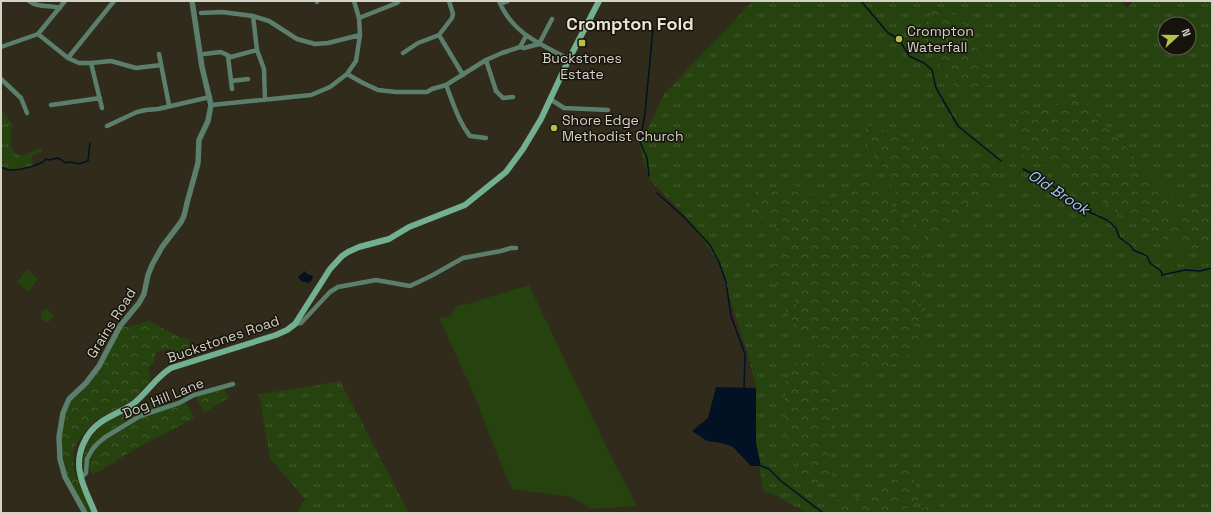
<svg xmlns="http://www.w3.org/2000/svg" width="1213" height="514" font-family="'Space Grotesk',sans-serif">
<defs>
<pattern id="grass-tufts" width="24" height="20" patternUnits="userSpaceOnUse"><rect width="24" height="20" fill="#26420f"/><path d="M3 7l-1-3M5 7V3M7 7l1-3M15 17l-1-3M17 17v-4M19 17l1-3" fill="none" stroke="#455c30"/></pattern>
<pattern id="forest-crowns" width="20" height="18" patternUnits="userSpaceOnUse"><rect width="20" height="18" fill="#26420f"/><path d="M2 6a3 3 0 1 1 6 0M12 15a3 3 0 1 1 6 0" fill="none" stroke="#455c30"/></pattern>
</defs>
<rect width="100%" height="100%" fill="#302b1b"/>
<path fill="url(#grass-tufts)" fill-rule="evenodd" d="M753 1H1121L1127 8 1134 1H1212V513H808C792 506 779 495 763 491L756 443V388L748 354 733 309 719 262 680 210 650 180 643 159 640 145 664 94ZM1165 24H1189V48H1165Z
M1 109 14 127H11V147L16 154 21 156 41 148 42 152 32 156 33 166 9 170 1 167Z
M340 381 409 513H296L305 499 270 458 259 394 312 386Z
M80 486 92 513H87L74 489Z"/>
<path fill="url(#forest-crowns)" d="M940 7 957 16 969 30 981 58 991 77 992 85 958 88 949 81 937 62 925 38 926 23 933 10Z
M1081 98 1139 162 1117 165 1122 173 1148 174 1174 195 1169 212 1175 218 1188 214 1187 207 1195 204 1202 210 1212 226V247L1184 249 1124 217 1077 184 1063 171 1027 159C1019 153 1021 141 1019 132 1018 126 1015 120 1014 114Z
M865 124 1004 168 986 196 974 197 929 244 888 181 885 169 868 150Z
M860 175 873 181 915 234 928 269 912 290 918 306 926 308 923 323 912 321 923 346 886 368 859 366 808 340C804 336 803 334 800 330 796 322 788 318 785 309L797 307 794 296H790L788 288 778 292 770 259 780 256 775 216 743 217 757 190 794 185 821 201 830 202Z
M149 321 181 338 189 339 191 356 178 360 174 353 167 348 156 352 154 363 148 368 151 379C144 388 136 397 127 404 119 410 108 412 100 418 96 420 92 424 89 428 69 446 70 463 80 486L74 489C64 469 60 450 63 427 64 420 65 412 68 406 73 396 83 391 89 383 102 369 110 349 119 332L123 327H130Z
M811 355 820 358 835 377 839 423 825 437 833 478 808 485 789 446 785 420V383L793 367Z
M224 389 229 397 205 413 196 397 205 393Z
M168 401 169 405 140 415 92 448 84 473C80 445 94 428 118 416 122 414 127 410 131 409 143 405 156 403 168 401Z
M186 402 195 418 135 449 93 475C92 472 89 467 88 464 87 447 132 421 145 416 159 410 173 406 186 402Z
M908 465 921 498 912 503 903 513H840L837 500 844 497 851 502Z
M937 501 942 513H914Z"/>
<path fill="#26420f" d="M27 269 38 279 28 292 17 282Z
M529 285 610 454 637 506 591 509 571 497 512 489 499 460 476 399 439 318 451 316C454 306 457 305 467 304Z
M45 308 55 315 48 323 41 319V314Z"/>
<path fill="#021224" d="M305 271 307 274 313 276 312 280 309 283 301 281 298 277Z
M716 387 756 388V443L761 466H751L733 447 722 443 707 441 692 431 708 418Z"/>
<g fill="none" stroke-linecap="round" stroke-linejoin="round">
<path stroke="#021224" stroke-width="1.5" d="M861 1 888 33 899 39 909 56 924 63 932 70 936 88 958 126 1001 161
M1 167C4 168 7 170 10 170 19 170 41 166 46 159L48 160 58 158 66 163 70 162 80 164 81 163 88 161 90 143
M1023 169 1047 181 1078 207 1107 220 1116 228 1119 237 1132 247 1133 250 1147 256 1150 263 1161 271 1162 275 1185 270 1200 271 1212 268
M649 176 647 158 640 142 645 113 653 29
M657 193 684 217 710 245 719 262 726 282 731 316 745 354 744 388
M761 466 769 469 781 481 823 513"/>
<path stroke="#5b7f6c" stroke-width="4.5" d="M29 1C38 8 49 5 60 8
M499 1C512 33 540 44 569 59
M317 2V1
M501 4 508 1
M201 13 222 12 253 16 269 21 297 39 315 44 328 43 360 35
M253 16 257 50 264 69 265 100
M359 18 397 3 399 1
M38 34 68 58 79 63H91L111 61 136 68 161 65
M439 35 463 75
M1 47 38 34 65 1
M520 47 526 36
M403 53 418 43 439 35 452 18 453 14 449 1
M159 54 169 105
M204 54 221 52 231 57 257 50
M228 56 231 81 248 79
M68 58 114 1
M486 60 496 91 503 98 513 97
M91 63 102 108
M347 74 363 83 378 90 396 92H427L432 89 446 85 486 60 502 53 520 47 524 48 539 44 552 19
M1 79 21 98 27 113
M231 81 232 89
M446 85C453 102 458 121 470 136L486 138
M550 99 564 108 608 110
M51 105 100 98
M211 105 311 95 330 87 347 74 356 61 360 35 359 18 354 1
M107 126 137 112 146 110 158 109 210 97
M295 324 301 323 330 292 338 287 376 280 410 286 431 276 463 258 501 251 511 248H516
M81 478 86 473 87 459 92 450 98 443 107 436 140 416 179 403 194 395 233 384"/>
<path stroke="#5b7f6c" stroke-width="5.5" d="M85 513 65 477 60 459 59 437 63 413 69 399 86 383 99 366 120 326 139 303 144 294 148 275 152 265 162 247 181 222 184 216 187 203 198 163 199 140 208 121 211 105 202 67 192 1"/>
<path stroke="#73af91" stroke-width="6" d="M95 513C90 500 82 486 80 473 76 454 85 433 101 422 111 415 123 411 133 404 147 393 156 377 171 368L276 335 287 330 295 324 330 269 342 256 348 252 359 247 389 239 409 227 465 205 506 172 523 149 541 119 569 59 599 1"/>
</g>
<g fill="#b6c148" stroke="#16130c" stroke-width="1.5">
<circle cx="899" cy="39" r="4"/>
<rect x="578" y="39" width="8" height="8" rx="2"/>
<circle cx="554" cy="128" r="4"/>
</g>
<g text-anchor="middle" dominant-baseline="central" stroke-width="3" stroke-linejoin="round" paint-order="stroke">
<g font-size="14" fill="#d4d1c7" stroke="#16130c" text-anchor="start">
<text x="907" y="31">Crompton<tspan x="907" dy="16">Waterfall</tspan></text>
<text x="582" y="58" text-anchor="middle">Buckstones<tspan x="582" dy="16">Estate</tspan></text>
<text x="562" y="120">Shore Edge<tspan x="562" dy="16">Methodist Church</tspan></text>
</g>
<g font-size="14" fill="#d4d1c7" stroke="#16130c">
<text transform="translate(111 323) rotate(-58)">Grains Road</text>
<text transform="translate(223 339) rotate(-19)">Buckstones Road</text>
<text transform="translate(163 398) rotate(-22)">Dog Hill Lane</text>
</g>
<g font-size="15" font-style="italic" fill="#9ccbfc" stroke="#16130c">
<text transform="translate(1059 192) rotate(33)">Old Brook</text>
</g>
<g font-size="18" font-weight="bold" fill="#e9e3cf" stroke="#16130c">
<text x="630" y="23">Crompton Fold</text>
</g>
</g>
<rect width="1213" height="514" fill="none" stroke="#d4d1c7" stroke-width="4"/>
<g transform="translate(1177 36) rotate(69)"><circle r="19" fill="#16130c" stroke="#625f57"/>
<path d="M0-3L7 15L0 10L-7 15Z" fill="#b6c148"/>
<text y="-6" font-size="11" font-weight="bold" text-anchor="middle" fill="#d4d1c7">N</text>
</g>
</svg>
